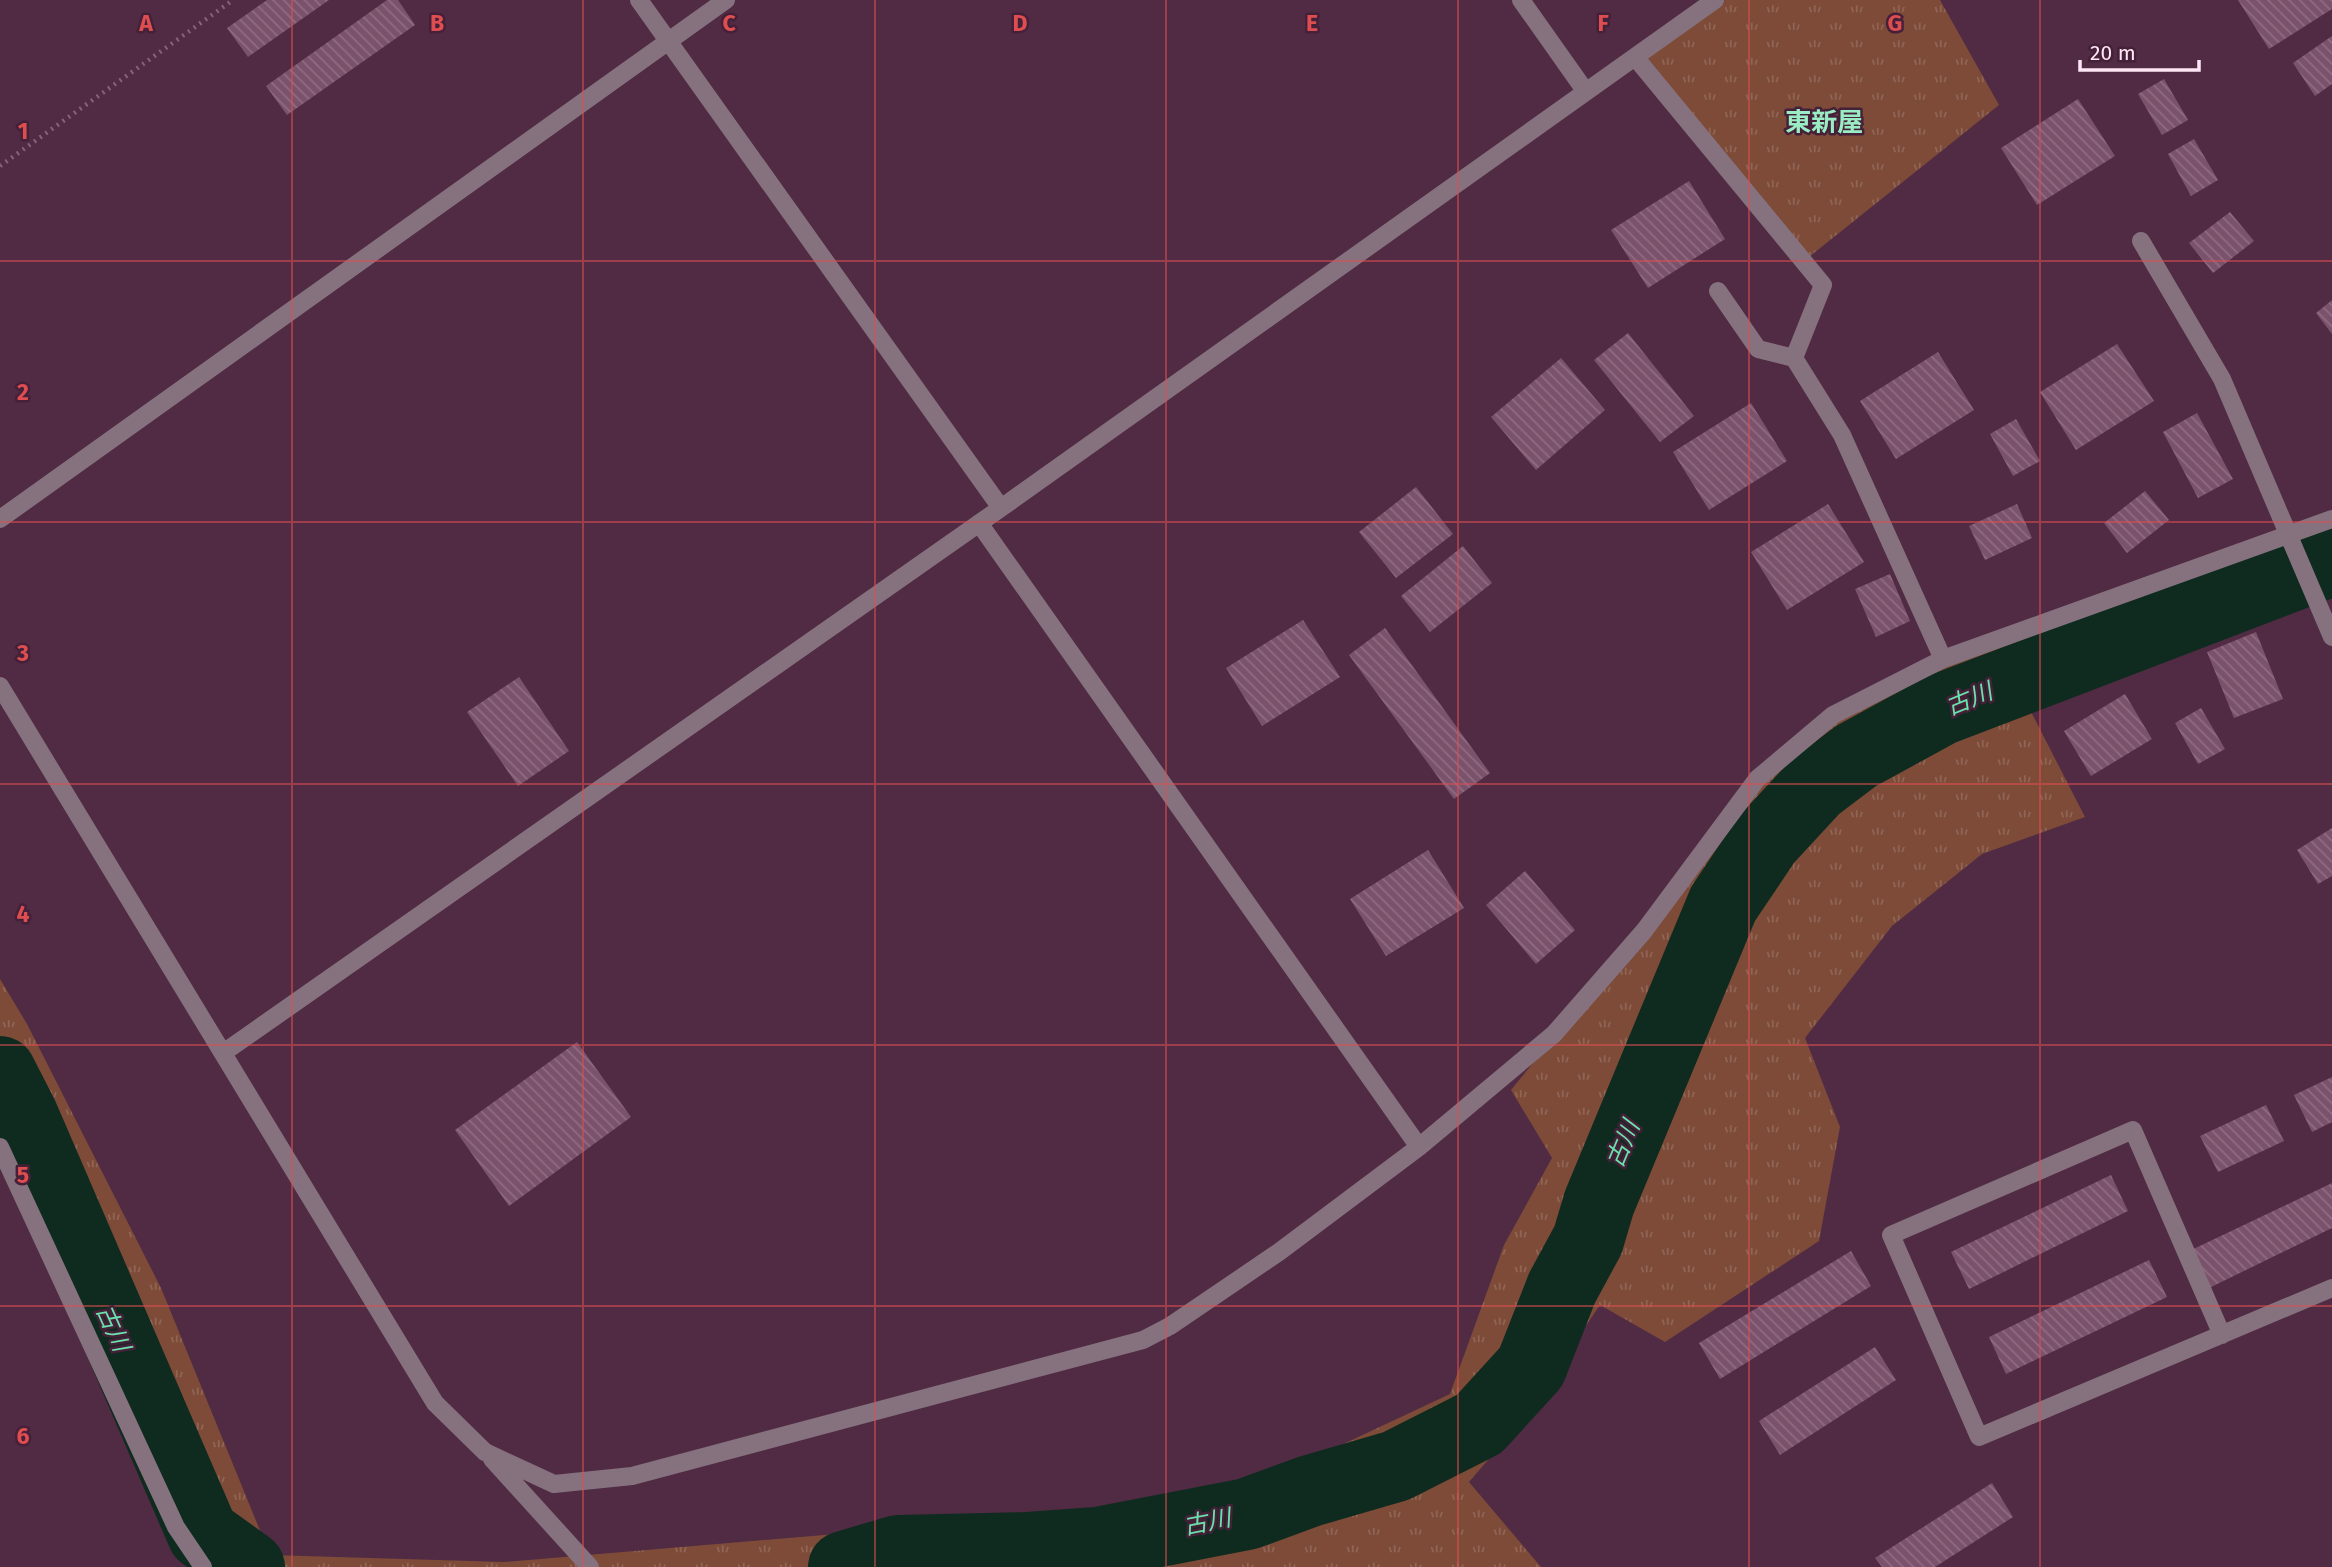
<svg xmlns="http://www.w3.org/2000/svg" width="2332" height="1567" font-family="'Fira Sans','Noto Sans JP',sans-serif">
<defs>
<pattern id="grass-tufts" width="24" height="20" patternUnits="userSpaceOnUse" patternTransform="scale(1.75)"><rect width="24" height="20" fill="#7d4b38"/><path d="M3 7l-1-3M5 7V3M7 7l1-3M15 17l-1-3M17 17v-4M19 17l1-3" fill="none" stroke="#906555"/></pattern>
<pattern id="building-back-hatch" width="6" height="6" patternUnits="userSpaceOnUse" patternTransform="scale(1.75)"><rect width="6" height="6" fill="#7b526b"/><path d="M-1 5l2 2M0 0l6 6M5-1l2 2" fill="none" stroke="#8f6b81"/></pattern>
</defs>
<rect width="100%" height="100%" fill="#502b43"/>
<path fill="url(#grass-tufts)" d="M1725 0H1940L1999 105 1804 261 1635 57Z
M2289 535 2316 599 2027 704 2085 817 1982 854 1892 926 1805 1038 1840 1127 1819 1241 1665 1342 1600 1305 1512 1432 1469 1482 1541 1567H205L152 1476 0 1146V979L27 1024 161 1288 270 1555 504 1562 1097 1512 1288 1470 1450 1394 1504 1245 1552 1158 1511 1090 1680 883 1757 779 1848 708 1931 665Z"/>
<g fill="none" stroke-linecap="round" stroke-linejoin="round">
<path stroke="#0f2b1f" stroke-width="72" d="M0 1072 23 1117 203 1534 249 1567
M844 1567 898 1551 1028 1548 1097 1543 1247 1514 1310 1491 1396 1466 1479 1424 1531 1367 1562 1288 1588 1240 1599 1203 1723 904 1766 840 1815 787 1856 756 1942 709 2332 560"/>
</g>
<path fill="url(#building-back-hatch)" d="M267 0H329L248 57 227 28Z
M387 0H398L415 25 287 115 266 86Z
M2238 0H2332V9L2269 49Z
M2332 36V84L2315 96 2293 63Z
M2164 79 2188 120 2162 135 2138 94Z
M2078 99 2115 156 2037 205 2001 148Z
M2194 139 2218 180 2191 196 2168 154Z
M1689 181 1725 239 1648 288 1611 230Z
M2230 212 2254 241 2213 273 2189 243Z
M2332 300V334L2316 313Z
M1628 333 1694 416 1660 442 1594 360Z
M2117 344 2154 401 2076 450 2040 392Z
M1938 352 1974 410 1896 459 1860 401Z
M1561 358 1605 410 1536 470 1491 417Z
M1751 403 1787 461 1709 510 1673 452Z
M2197 413 2233 479 2198 498 2163 432Z
M2016 419 2040 461 2013 476 1990 434Z
M1416 487 1453 534 1396 578 1359 532Z
M2145 491 2169 520 2127 553 2104 523Z
M1828 504 1864 562 1787 610 1751 552Z
M2017 504 2032 538 1985 560 1969 526Z
M1463 546 1492 583 1430 632 1401 596Z
M1890 574 1910 621 1876 637 1855 589Z
M1303 620 1340 677 1262 726 1226 668Z
M1385 628 1490 773 1454 799 1349 655Z
M2256 632 2283 699 2234 718 2207 652Z
M519 677 569 751 518 786 467 712Z
M2125 694 2152 739 2091 776 2064 731Z
M2201 708 2225 749 2198 764 2175 723Z
M2332 828V876L2318 884 2297 850Z
M1428 850 1464 908 1386 956 1350 899Z
M1525 871 1575 930 1536 964 1486 905Z
M577 1042 631 1117 509 1206 455 1130Z
M2332 1077V1122L2312 1132 2294 1095Z
M2266 1105 2284 1141 2218 1172 2200 1136Z
M2111 1175 2128 1211 1969 1289 1951 1252Z
M2332 1183V1228L2203 1291 2185 1253Z
M1851 1251 1871 1286 1720 1379 1699 1343Z
M2149 1260 2167 1297 2006 1374 1989 1337Z
M1875 1347 1896 1380 1780 1455 1759 1421Z
M1992 1483 2013 1517 1935 1567H1882L1875 1558Z"/>
<g fill="none" stroke-linecap="round" stroke-linejoin="round">
<path stroke="#856379" stroke-width="4.5" stroke-dasharray="2 5" stroke-linecap="butt" d="M0 166 233 0"/>
<path stroke="#86727e" stroke-width="18" d="M639 0 1001 508
M1521 0 1586 92
M1635 57 1823 285 1794 358
M2141 241 2222 379 2332 637
M1718 291 1758 349 1794 358 1842 435 1943 659
M0 519 726 0
M979 523 1419 1147
M0 686 435 1403 485 1452 554 1484 632 1476 1143 1340 1170 1326 1279 1252 1419 1147 1554 1034 1644 931 1757 779 1833 715 1943 659 2332 519
M223 1053 1001 508 1715 0
M0 1147 176 1527 203 1567
M2222 1335 2133 1130 1891 1235 1979 1437 2332 1288
M492 1459 590 1567"/>
</g>
<path fill="none" stroke="#de4e51" stroke-width="2" stroke-opacity="0.55" d="M292 0V1567M583 0V1567M875 0V1567M1166 0V1567M1458 0V1567M1749 0V1567M2040 0V1567M0 261H2332M0 522H2332M0 784H2332M0 1045H2332M0 1306H2332"/>
<g text-anchor="middle" dominant-baseline="central" stroke-width="5" stroke-linejoin="round" paint-order="stroke">
<g font-size="24" font-style="italic" fill="#6ae2ac" stroke="#452139">
<text transform="translate(1969 699) rotate(-22)">古川</text>
<text transform="translate(1623 1144) rotate(-67)">古川</text>
<text transform="translate(113 1328) rotate(66)">古川</text>
<text transform="translate(1207 1522) rotate(-11)">古川</text>
</g>
<g font-size="26" font-weight="bold" fill="#99ecc3" stroke="#452139">
<text x="1824" y="122">東新屋</text>
</g>
</g>
<g font-size="23" text-anchor="middle" font-weight="bold" fill="#de4e51" stroke="#452139" stroke-width="5" stroke-linejoin="round" paint-order="stroke">
<text x="146" y="31">A</text>
<text x="437" y="31">B</text>
<text x="729" y="31">C</text>
<text x="1020" y="31">D</text>
<text x="1312" y="31">E</text>
<text x="1603" y="31">F</text>
<text x="1895" y="31">G</text>
<text x="23" y="139">1</text>
<text x="23" y="400">2</text>
<text x="23" y="661">3</text>
<text x="23" y="922">4</text>
<text x="23" y="1183">5</text>
<text x="23" y="1444">6</text>
</g>
<path d="M2080 60v10h119v-10" fill="none" stroke="#ffe6f5" stroke-width="3.5"/>
<text x="2090" y="60" font-size="21" fill="#ffe6f5" stroke="#452139" stroke-width="5" paint-order="stroke">20 m</text>
</svg>
